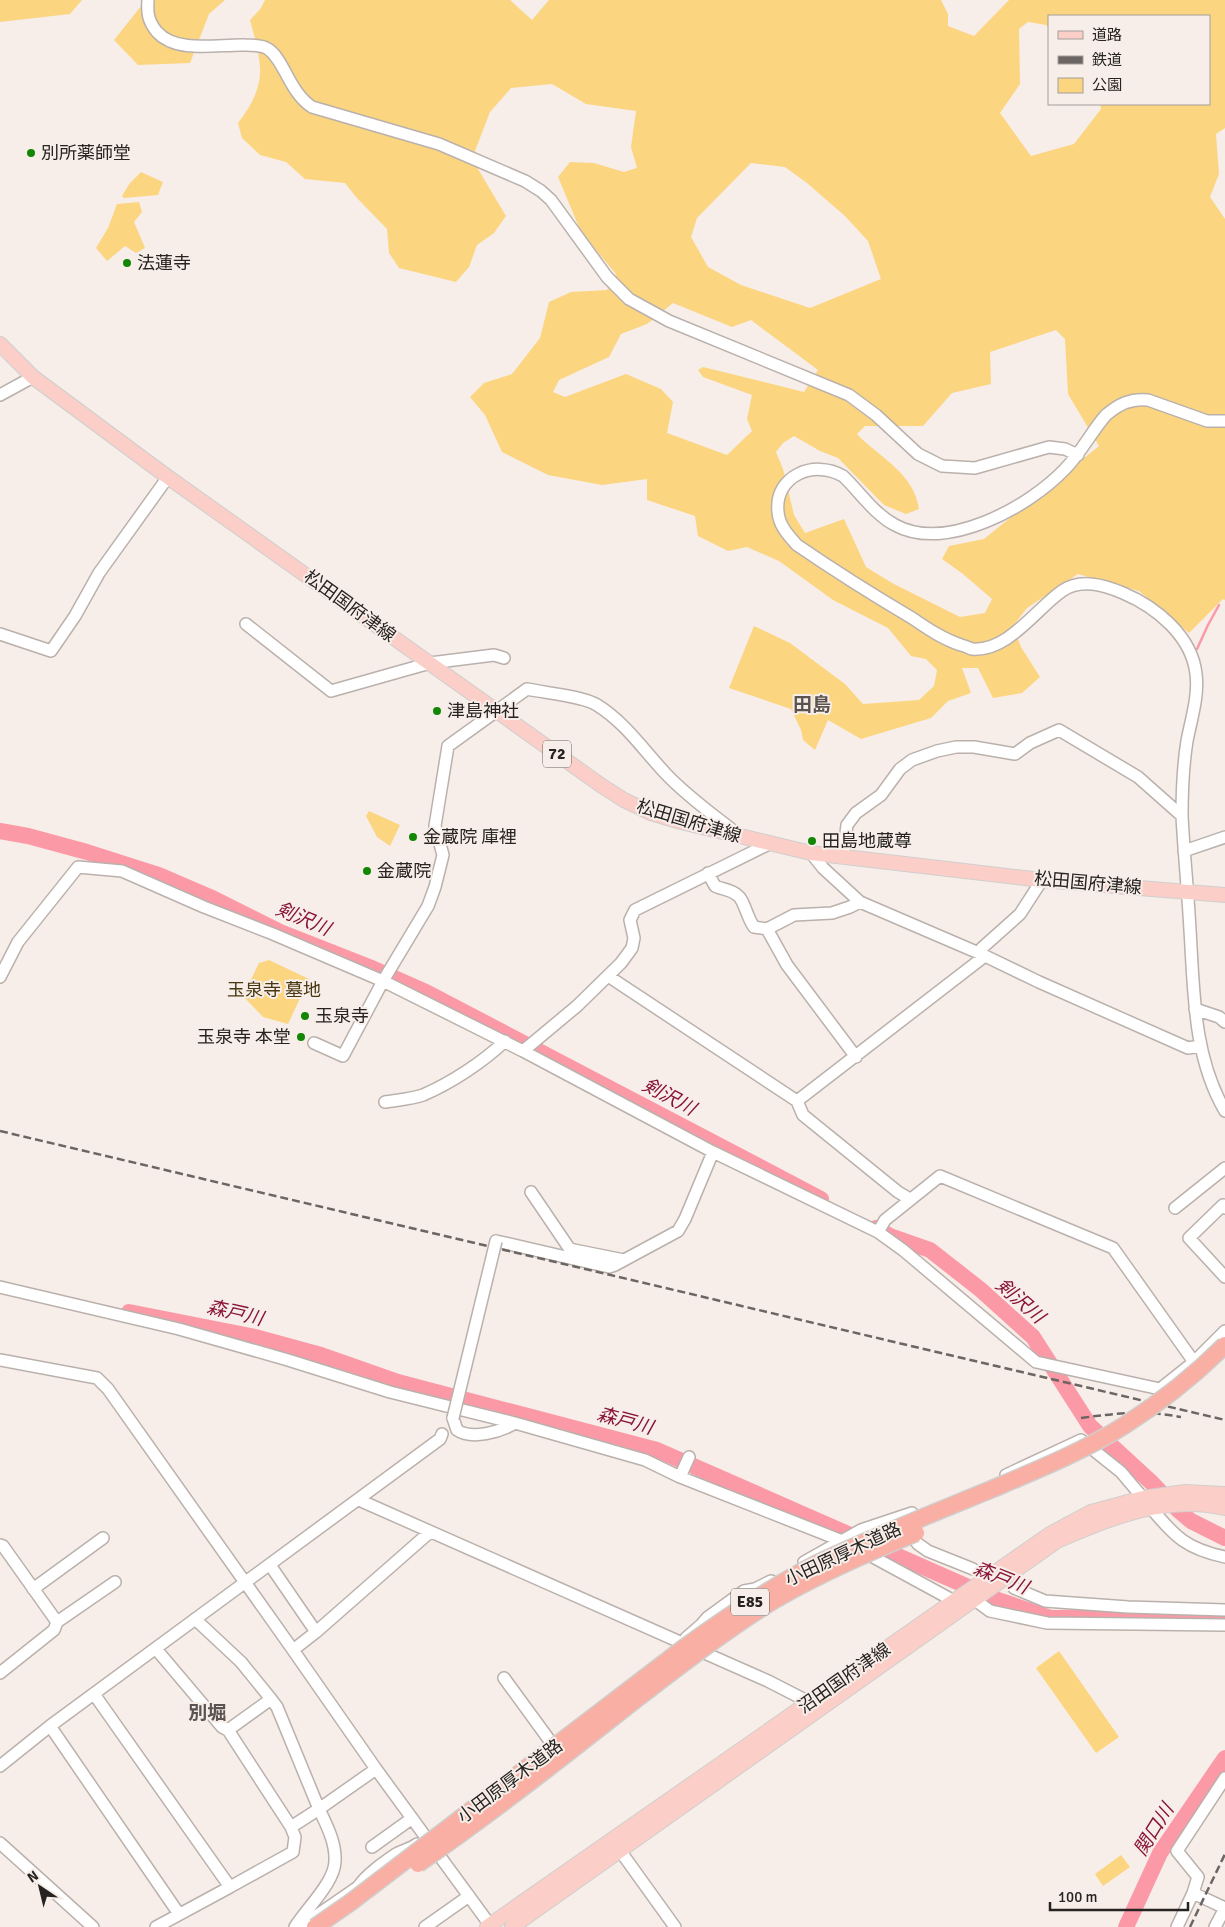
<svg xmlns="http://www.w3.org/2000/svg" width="1225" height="1927" font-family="Signika,'Noto Sans JP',sans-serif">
<rect width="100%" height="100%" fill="#f7eee9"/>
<path fill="#fbd580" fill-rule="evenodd" d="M0 0H82L70 14 0 22Z
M146 0H225L209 14 190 63 138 65 114 40Z
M265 0H510L532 20 549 0H941L948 14V26L974 36 1009 0H1225V128L1216 134 1219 174 1210 197 1225 219V600L1223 599 1189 633 1139 591 1078 574 1027 608 1013 626 1021 647 1040 677 1022 693 993 698 978 668H962L971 693 948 701 931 718 861 739 828 720 815 750 803 740 801 730 791 709 729 688 754 626 790 643 845 684 863 704 919 700 934 686 937 670 926 659 911 656 888 628 833 600 779 561 747 547 728 551 698 536 695 516 647 500V479L602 485 548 475 502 452 485 415 470 397 484 383 512 374 540 338 549 302 571 292 607 290 616 274 581 232 558 177 570 162 594 163 624 172 637 168 631 147 636 111 586 104 552 84 511 88 490 112 475 151 478 169 506 216 494 233 477 245 469 267 456 282 399 268 389 253 387 229 356 197 345 183 305 179 286 162 260 155 242 138 238 123C249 109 259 92 260 74 261 58 254 35 250 20L261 8ZM1049 16H1209V104H1100L1101 109 1074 144 1031 156 1000 113 1020 84 1019 29 1028 22 1046 25 1049 28ZM751 163 785 167 807 183 845 216 868 241 881 279 810 308 741 285 708 267 691 237 697 218ZM673 303 732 327 751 320 818 370 804 392 703 367 698 370 703 377 752 395 747 419 752 431 727 455 667 433 673 402 661 389 626 374 565 397 553 392 559 380 609 357 621 334 647 324ZM1056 330 1065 339 1068 394 1099 446 984 539 949 546 942 559 963 574 992 599 985 613 960 617 892 583 866 567 844 519 805 533 794 515 783 469 776 452 783 443 794 436 820 451 838 458 884 505 906 514 919 509C914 473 880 458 857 434L865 426H923L952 393 991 384 990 352Z
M141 172 163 182 158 195 124 198 122 196 130 183Z
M139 202 142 212 134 222 145 248 136 253 125 246 107 261 96 248 108 228 117 204Z
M369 811 400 825 390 846 377 837 366 816Z
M269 960 309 979 288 1024 263 1017 243 996 259 963Z
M1059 1651 1119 1737 1096 1753 1036 1668Z
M1121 1855 1130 1867 1103 1886 1095 1874Z"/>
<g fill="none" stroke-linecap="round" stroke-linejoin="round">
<path stroke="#fc99a7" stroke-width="2.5" d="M1197 649 1208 625 1219 605"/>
<path stroke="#fc99a7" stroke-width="16" d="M0 831 28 836 87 852 159 875 210 897 280 932 374 969 426 992 821 1199
M876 1228 890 1236 930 1250 981 1290 1033 1337 1090 1426 1152 1483 1178 1510 1191 1521 1225 1538
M129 1312 255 1337 321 1355 398 1382 657 1450 998 1600 1051 1618 1225 1616
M1126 1927 1160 1853 1225 1758"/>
<g stroke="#bab1ac" stroke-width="14">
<path id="minor" d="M148 0C147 13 148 21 157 32 177 54 219 44 245 45 252 45 262 45 268 49 284 59 289 92 312 107L439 144 525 181 541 191 551 200 607 277 629 299 669 321 849 395 876 415 918 454 942 466 975 468 1049 447 1065 449 1078 455
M0 395 33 377
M1225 421H1207L1148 400C1131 398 1119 404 1106 415 1091 432 1081 453 1065 469 1029 507 946 553 895 525 874 514 860 492 843 476 814 459 774 476 778 512 779 526 789 536 797 545 835 571 873 595 912 618 928 629 943 639 961 645 965 646 969 648 972 649 1008 652 1036 609 1062 591 1081 578 1104 585 1123 593 1156 607 1192 636 1196 674 1199 695 1191 720 1187 741 1183 766 1182 791 1182 816 1184 854 1188 892 1190 930 1194 992 1193 1056 1225 1111
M246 624 331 691 430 663 494 655 504 658
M0 634 51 651 75 616 99 573 168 477
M1184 851 1225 837
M811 853 823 868 860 902 981 954 1039 982 1188 1048 1200 1046
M843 857 847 825 856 813 881 795 900 769 912 760 937 751 956 747H974L1015 754 1030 743 1059 730 1138 777 1182 816
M708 873 715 886C721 889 732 890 737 895 744 899 747 918 754 927L767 929 787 965 856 1057
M767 929 794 915 832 913 850 907 860 902
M608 976 797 1101 803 1115 898 1192 910 1199
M0 977 18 942 78 867 122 871 204 907 273 934 383 981 523 1051 713 1152 878 1232 903 1250 1036 1362 1160 1389 1194 1362 1225 1331
M1195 1009 1219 1017 1225 1022
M314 1043 343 1056 383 981 428 906 435 887 443 855 435 826 448 746 527 689C546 693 583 696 597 705 626 723 644 751 667 775 689 798 715 816 740 836
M523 1051 577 1006 621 963 632 948 634 938 630 920 635 910 771 843
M797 1101 981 959 982 948 1020 914 1042 880
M385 1102C397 1100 412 1099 423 1095 451 1083 483 1062 505 1041
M531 1192 569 1248 574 1250 624 1260
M1175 1208 1225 1168
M1225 1208 1223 1205 1189 1238 1225 1277
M878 1232 885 1220 940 1176 1113 1248 1194 1362
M496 1241 609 1267 615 1265 678 1231 685 1219 713 1152
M0 1287 179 1329 288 1360 390 1392 515 1423
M0 1360 97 1378 108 1389 293 1650
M453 1418 457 1430C472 1440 500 1432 515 1423L645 1460 680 1477 845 1542
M1006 1475 1081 1440 1121 1472 1143 1498
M680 1477 689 1457
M359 1500 768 1681 809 1702
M1151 1508C1175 1537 1187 1549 1225 1557
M908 1530 918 1544 928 1551 973 1569
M0 1545 3 1546 57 1622 54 1630 0 1673
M864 1552 954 1601
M804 1562 861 1530 912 1513
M1014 1588 1045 1601 1128 1607 1225 1610
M33 1589 103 1538
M975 1600 990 1611 1047 1623 1225 1625
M195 1619 241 1662 271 1699
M57 1622 115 1582
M316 1632 430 1532
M686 1638 701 1625 707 1618 744 1591 755 1589 771 1581
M504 1678 550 1741
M94 1694 230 1887 293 1852 295 1837 291 1827 228 1730 222 1727 156 1649
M50 1726 179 1914
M228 1730 271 1699 277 1707 319 1809 376 1769 293 1650 316 1632 270 1565
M0 1766 50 1726 440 1439 442 1434
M376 1769 490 1925
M291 1827 319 1809C326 1824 336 1842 335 1861 335 1882 306 1909 295 1927
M0 1843 93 1927
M616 1845 675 1927
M372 1847 411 1819
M1193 1893 1225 1908
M156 1927 230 1887
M300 1927 358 1887C367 1874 383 1863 396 1854 403 1850 411 1849 417 1844
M425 1927 469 1896
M1177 1927 1193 1893 1198 1877 1177 1851 1225 1778
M1215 1927 1225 1908"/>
</g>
<g stroke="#cfcfce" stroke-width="16">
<path id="major" d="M0 344 33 377 165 475 602 786 624 800 651 813 681 822 811 853 1042 880 1225 895
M487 1927 1050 1534 1091 1512 1143 1498 1185 1492 1225 1494
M512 1927 1057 1541C1109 1518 1168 1494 1225 1508"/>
</g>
<use href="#minor" stroke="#fff" stroke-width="11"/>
<use href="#major" stroke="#fbcfc8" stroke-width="14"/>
<path stroke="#6b6663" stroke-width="2.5" stroke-dasharray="8 4" stroke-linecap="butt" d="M0 1131 1225 1420
M1081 1418C1117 1413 1145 1410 1181 1417
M1190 1927 1225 1854"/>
<g stroke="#bab1ac" stroke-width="14" stroke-linecap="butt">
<path id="minor-bridge" d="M453 1418 496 1241"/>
</g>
<g stroke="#cfcfce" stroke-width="19" stroke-linecap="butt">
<path id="highway-bridge" d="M418 1864C493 1812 564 1756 635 1700 681 1665 727 1629 776 1599 821 1573 869 1552 916 1533
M315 1927 351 1902 681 1650C725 1618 769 1588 818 1563 875 1536 934 1513 992 1489 1037 1470 1084 1451 1125 1425 1161 1402 1195 1375 1225 1345"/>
</g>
<use href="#minor-bridge" stroke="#fff" stroke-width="11"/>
<use href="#highway-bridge" stroke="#f9afa3" stroke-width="16"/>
</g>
<g fill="#138705" stroke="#f7eee9" stroke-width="2">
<circle cx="31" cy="153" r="5"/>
<circle cx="127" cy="263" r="5"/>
<circle cx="437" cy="711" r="5"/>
<circle cx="413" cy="837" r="5"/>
<circle cx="812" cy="841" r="5"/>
<circle cx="367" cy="871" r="5"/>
<circle cx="305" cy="1016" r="5"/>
<circle cx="301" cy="1037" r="5"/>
</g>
<g text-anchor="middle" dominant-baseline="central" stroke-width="4" stroke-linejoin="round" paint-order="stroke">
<g fill="#f7eee9" stroke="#65605d" stroke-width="1">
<rect x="543" y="740.5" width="28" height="27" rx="4"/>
<rect x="731" y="1588.5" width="38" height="27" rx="4"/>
</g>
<g font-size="16" font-weight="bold" fill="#262321">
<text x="557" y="754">72</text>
<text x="750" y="1602">E85</text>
</g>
<g font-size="18" fill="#262321" stroke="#f7eee9" text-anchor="start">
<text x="41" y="153">別所薬師堂</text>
<text x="137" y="263">法蓮寺</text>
<text x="447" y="711">津島神社</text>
<text x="423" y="837">金蔵院 庫裡</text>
<text x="822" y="841">田島地蔵尊</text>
<text x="377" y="871">金蔵院</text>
<text x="315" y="1016">玉泉寺</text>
<text x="291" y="1037" text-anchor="end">玉泉寺 本堂</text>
</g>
<g font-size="18" fill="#262321" stroke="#f7eee9">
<text transform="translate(350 606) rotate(36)">松田国府津線</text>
<text transform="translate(689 821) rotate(17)">松田国府津線</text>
<text transform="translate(1088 883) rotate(5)">松田国府津線</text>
<text transform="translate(843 1554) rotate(-25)">小田原厚木道路</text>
<text transform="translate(844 1678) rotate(-35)">沼田国府津線</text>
<text transform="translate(510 1781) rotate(-37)">小田原厚木道路</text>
</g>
<g font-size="18" fill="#483710" stroke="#f7eee9">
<text x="274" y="990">玉泉寺 墓地</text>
</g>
<g font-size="19" font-weight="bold" fill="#5b534f" stroke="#f7eee9">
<text x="812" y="705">田島</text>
<text x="207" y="1713">別堀</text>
</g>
<g font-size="19" font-style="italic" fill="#891536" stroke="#f7eee9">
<text transform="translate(303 919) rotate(23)">剣沢川</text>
<text transform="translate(669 1097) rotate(28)">剣沢川</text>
<text transform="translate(1020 1301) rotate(41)">剣沢川</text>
<text transform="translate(235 1313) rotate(13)">森戸川</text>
<text transform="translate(625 1421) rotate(15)">森戸川</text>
<text transform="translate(1001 1578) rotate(22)">森戸川</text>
<text transform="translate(1154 1830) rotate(-58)">関口川</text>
</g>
</g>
<rect x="1048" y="15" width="162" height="90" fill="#f7eee9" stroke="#a39d99"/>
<rect x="1058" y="31" width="25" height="8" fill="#fbcfc8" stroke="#a39d99"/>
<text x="1092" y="40" font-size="15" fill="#262321">道路</text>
<rect x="1058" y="56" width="25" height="8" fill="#6b6663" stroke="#a39d99"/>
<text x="1092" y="65" font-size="15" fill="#262321">鉄道</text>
<rect x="1058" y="78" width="25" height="15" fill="#fbd580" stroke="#a39d99"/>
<text x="1092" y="90" font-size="15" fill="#262321">公園</text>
<g transform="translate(40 1887) rotate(325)" stroke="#f7eee9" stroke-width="4" paint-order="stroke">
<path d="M0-4L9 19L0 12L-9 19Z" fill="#262321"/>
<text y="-8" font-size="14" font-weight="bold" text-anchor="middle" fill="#262321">N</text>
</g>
<path d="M1050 1902v8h138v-8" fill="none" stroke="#262321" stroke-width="2.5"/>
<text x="1058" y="1902" font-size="15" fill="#262321" stroke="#f7eee9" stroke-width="4" paint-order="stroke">100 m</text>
</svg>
